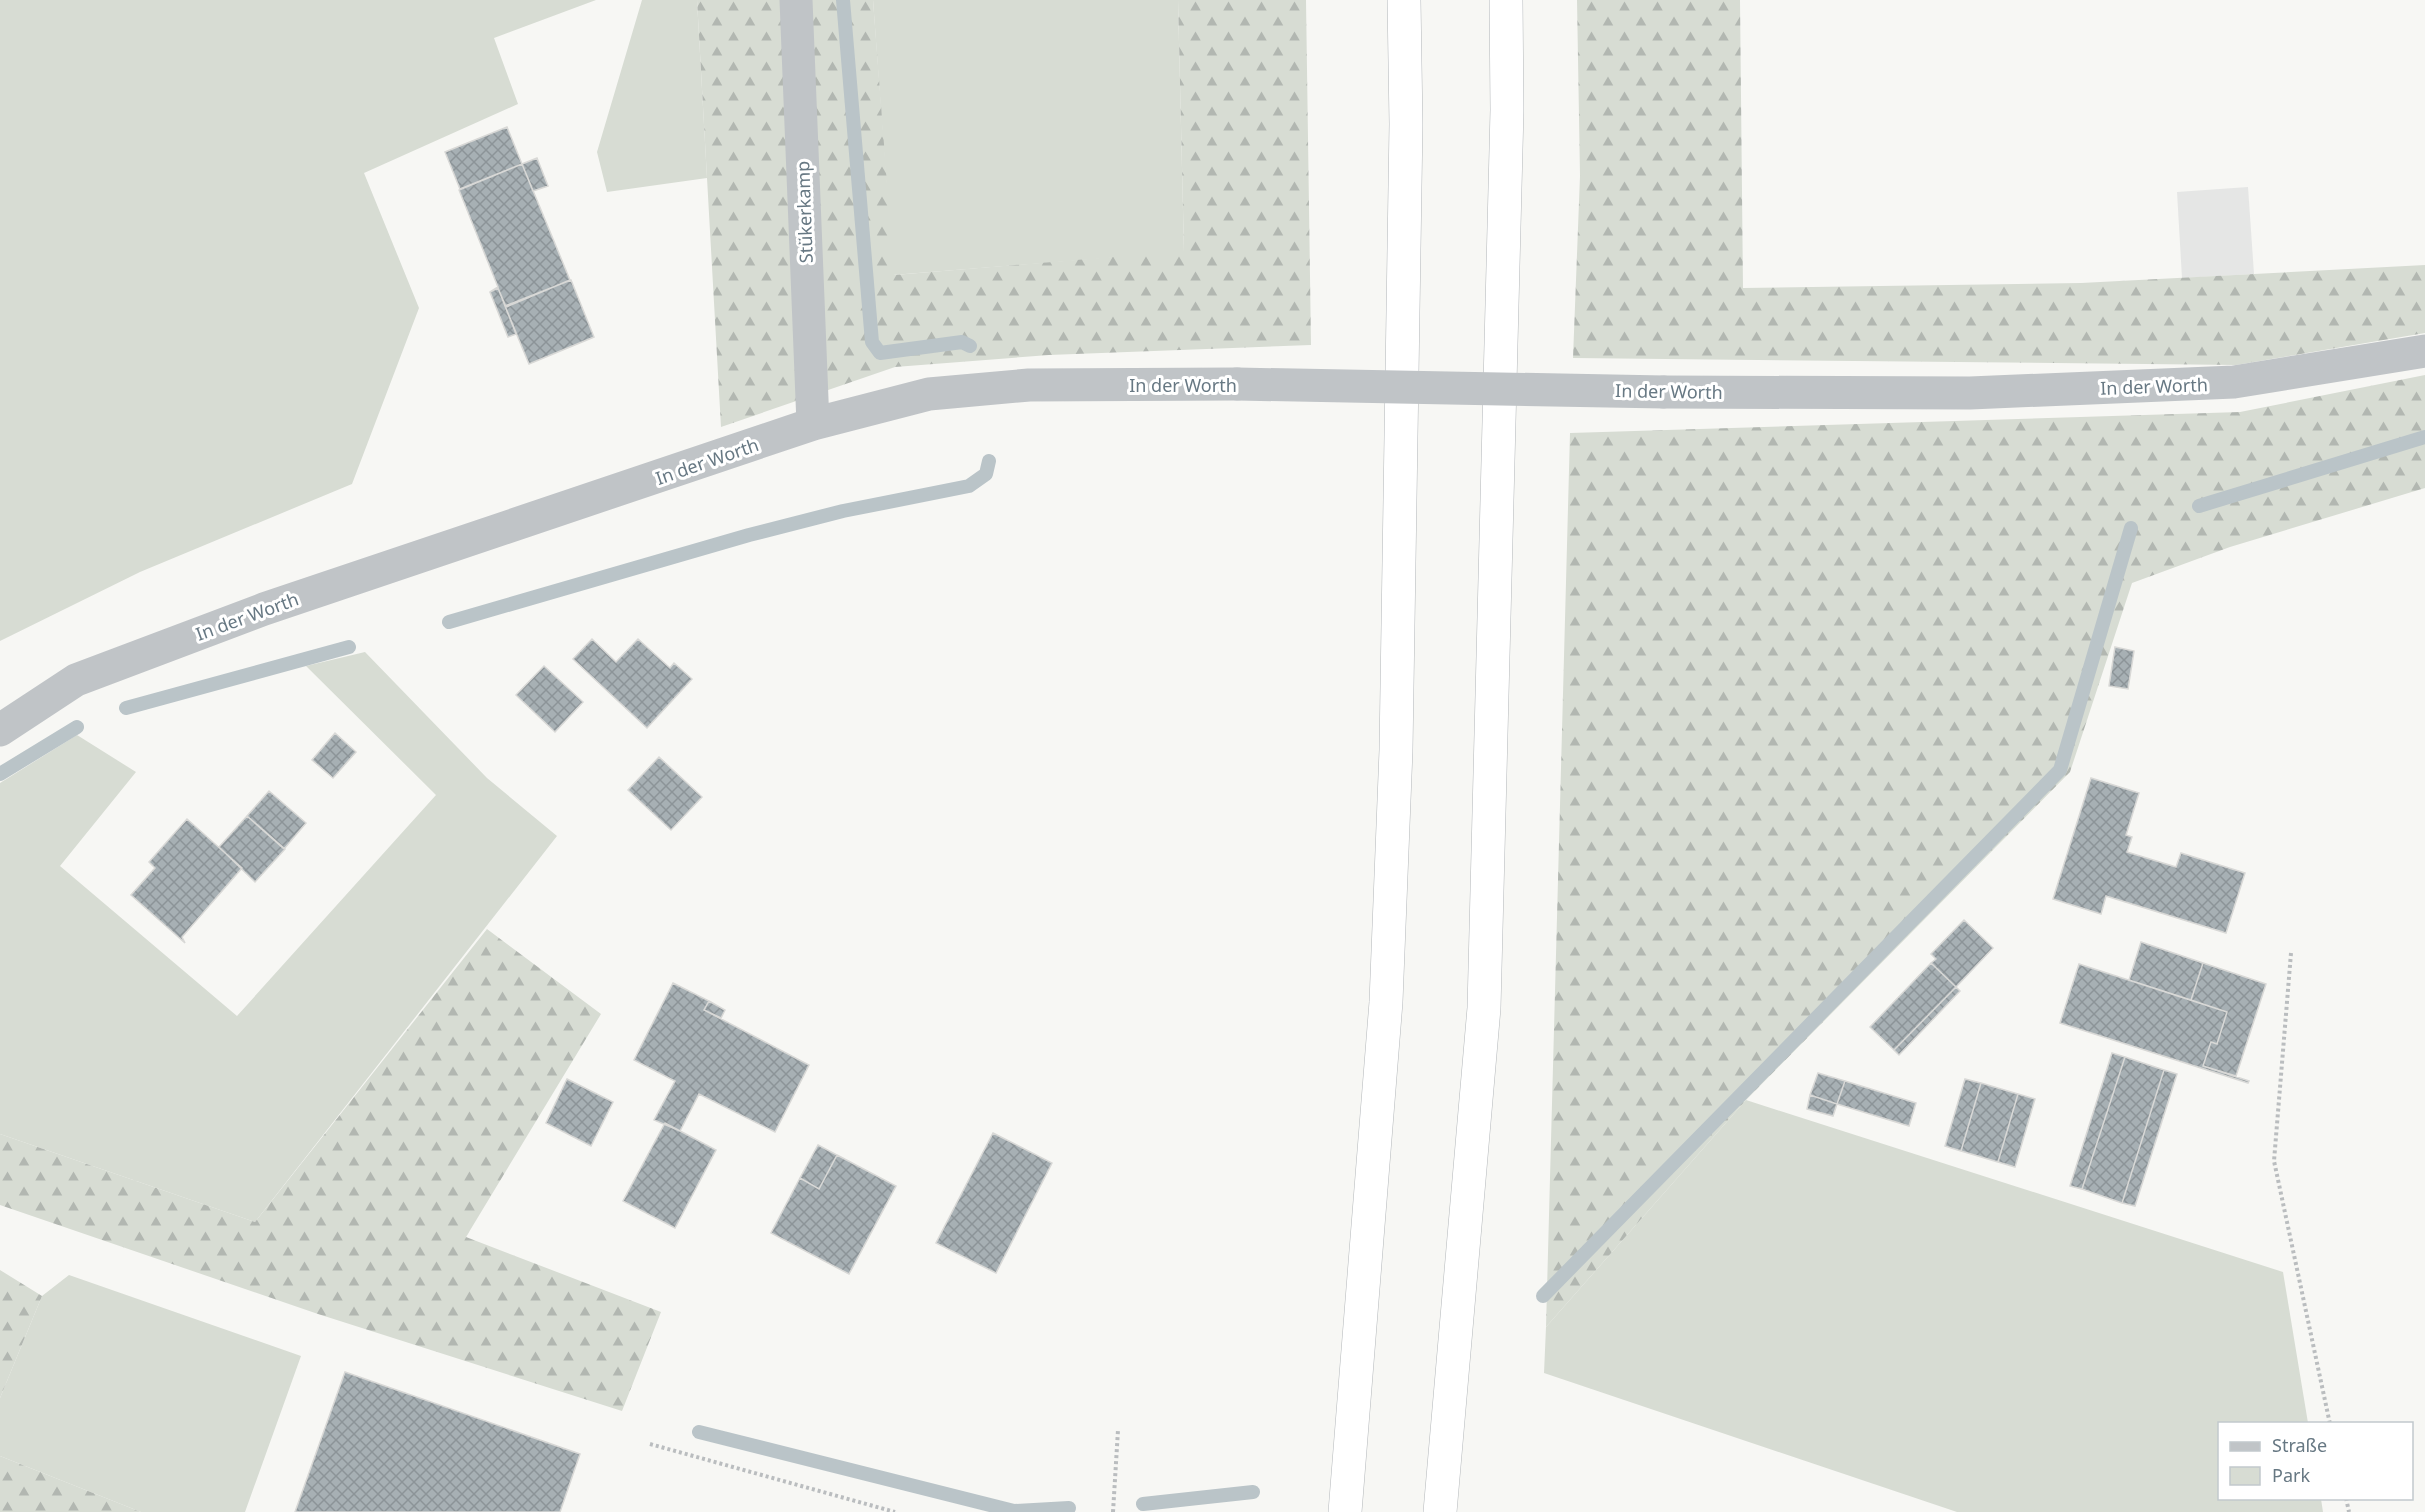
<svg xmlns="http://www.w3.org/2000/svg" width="2425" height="1512" font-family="'Noto Sans',sans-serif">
<defs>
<pattern id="forest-firs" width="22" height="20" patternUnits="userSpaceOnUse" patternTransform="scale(1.5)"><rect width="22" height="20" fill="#d7dcd3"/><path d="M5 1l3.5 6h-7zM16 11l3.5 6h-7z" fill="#b2b7b1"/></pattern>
<pattern id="building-cross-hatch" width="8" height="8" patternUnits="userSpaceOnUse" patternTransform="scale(1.5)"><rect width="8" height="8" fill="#a7b0b4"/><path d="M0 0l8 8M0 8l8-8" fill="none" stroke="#8c9498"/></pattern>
</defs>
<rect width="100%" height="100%" fill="#f7f7f4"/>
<path fill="#e5e6e5" d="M2248 187 2254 274 2182 278 2177 192Z"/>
<path fill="#d7dcd3" d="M0 0H596L494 38 518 104 364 173 419 308 352 484 140 572 0 641Z
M642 0H697L707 178 607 192 597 152Z
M873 0H1178L1184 252 893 275Z
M365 652 487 778 557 836 255 1222 0 1134V783L77 735 136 772 60 866 237 1016 436 795 306 666Z
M1746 1100 2283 1272 2308 1423 2220 1424V1498L2321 1499 2323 1512H1957L1544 1373 1546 1327Z
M69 1275 301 1356 245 1512H141L0 1456V1398L42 1296Z"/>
<path fill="url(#forest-firs)" d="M697 0H873L894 275 1184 251 1178 0H1306L1311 345 1049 355 895 367 721 427Z
M1577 0H1740L1743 288 2081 283 2425 265V333L2236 365 1573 358 1580 176Z
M2425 375V488L2230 547 2132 583 2070 772 1746 1100 1546 1327 1570 433 2240 412Z
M487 929 601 1014 466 1237 661 1312 622 1411 318 1314 0 1205V1134L255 1222Z
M0 1270 42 1296 0 1398Z
M0 1456 141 1512H0Z"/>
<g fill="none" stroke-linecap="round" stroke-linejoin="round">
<path stroke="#bac4c8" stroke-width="14" d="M843 0 872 342 880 353 962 342 970 346
M2199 506 2425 437
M449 622 749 535 843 511 969 486 986 474 989 461
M126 708 349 647
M0 774 77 727
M1543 1296 2060 770 2131 528
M699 1432 1014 1511 1069 1508
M1143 1504 1253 1492"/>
</g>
<path fill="url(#building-cross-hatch)" stroke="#d8d8d6" stroke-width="1.5" d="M507 127 522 164 460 189 445 152Z
M537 158 548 186 533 191 522 164Z
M522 164 570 280 506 307 498 288 490 292 498 287 459 190Z
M571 280 594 337 529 364 505 306Z
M498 288 516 334 508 337 490 292Z
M592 639 616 662 638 639 670 668 674 663 692 679 647 728 573 659Z
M2115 647 2134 651 2128 689 2109 686Z
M544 666 583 702 555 732 516 695Z
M335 733 356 752 333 778 312 760Z
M659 757 702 797 671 830 628 790Z
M2091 778 2139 793 2126 835 2132 837 2127 852 2176 867 2181 853 2245 873 2226 933 2106 896 2101 914 2053 899Z
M269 791 306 823 284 849 247 816Z
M247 816 285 849 255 882 219 847Z
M187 819 242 868 182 937 185 943 131 895 155 868 149 862Z
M1964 920 1993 948 1956 987 1931 963 1936 959 1931 954Z
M2141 942 2203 963 2191 1000 2129 980Z
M1931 963 1956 987 1894 1050 1870 1027Z
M2203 963 2266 984 2236 1076 2203 1066 2211 1042 2217 1044 2227 1012 2191 1000Z
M2079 964 2227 1012 2217 1044 2211 1042 2203 1066 2249 1081 2248 1083 2060 1023Z
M673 983 709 1001 704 1010 809 1065 775 1132 699 1094 680 1131 654 1120 675 1081 634 1060Z
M1956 987 1960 991 1899 1055 1894 1050Z
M709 1001 725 1010 721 1018 704 1010Z
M2112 1053 2125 1057 2082 1189 2070 1186Z
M2125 1057 2164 1070 2122 1203 2082 1189Z
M2164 1070 2177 1074 2135 1206 2122 1203Z
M1818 1073 1845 1081 1837 1104 1810 1095Z
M567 1079 613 1102 591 1146 546 1123Z
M1965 1079 1981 1083 1961 1151 1945 1146Z
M1845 1081 1916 1103 1909 1126 1837 1104Z
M1981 1083 2018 1094 1998 1162 1961 1151Z
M2018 1094 2035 1099 2015 1167 1998 1162Z
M1810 1095 1837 1104 1833 1116 1807 1109Z
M665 1123 716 1150 675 1228 623 1201Z
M993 1133 1052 1163 996 1273 936 1243Z
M818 1145 837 1155 819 1189 800 1178Z
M837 1155 896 1186 849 1274 771 1233 800 1178 819 1189Z
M345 1372 580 1454 560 1512H295Z"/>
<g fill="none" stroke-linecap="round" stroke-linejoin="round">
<g stroke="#b3b7ba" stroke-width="34">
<path id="highway" d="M1345 1512 1386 1002 1396 750 1406 124 1404 0
M1440 1512 1484 1008 1507 110 1506 0"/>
</g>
<path stroke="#babdbf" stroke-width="4" stroke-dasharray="3 3" stroke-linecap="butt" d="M2291 953 2274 1161 2330 1424
M650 1444 895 1512
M2346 1498 2349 1512
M1113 1512 1118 1430"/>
<path stroke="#c0c4c7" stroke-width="33" d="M796 0 813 424
M1664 392 1970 393 2234 382 2425 351
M0 730 76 680 264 609 813 424 929 394 1029 385 1237 384"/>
<use href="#highway" stroke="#fff" stroke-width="33"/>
<path stroke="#c0c4c7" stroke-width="33" d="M1237 384 1664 392"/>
</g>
<g text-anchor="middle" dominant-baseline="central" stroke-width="6" stroke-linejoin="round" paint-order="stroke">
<g font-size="18" fill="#677883" stroke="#fff">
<text transform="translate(804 212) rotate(-92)">Stükerkamp</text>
<text x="1183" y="385">In der Worth</text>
<text transform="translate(2154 386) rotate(-2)">In der Worth</text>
<text transform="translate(1669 391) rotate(1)">In der Worth</text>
<text transform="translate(707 461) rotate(-19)">In der Worth</text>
<text transform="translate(247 616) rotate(-20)">In der Worth</text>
</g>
</g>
<rect x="2218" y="1422" width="195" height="78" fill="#ffffff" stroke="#c2c9cd" stroke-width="1.5"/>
<rect x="2230" y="1442" width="30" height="9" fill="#c0c4c7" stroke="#c2c9cd" stroke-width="1.5"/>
<text x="2272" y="1452" font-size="18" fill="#677883">Straße</text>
<rect x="2230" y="1467" width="30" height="18" fill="#d7dcd3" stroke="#c2c9cd" stroke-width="1.5"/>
<text x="2272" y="1482" font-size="18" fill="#677883">Park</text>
</svg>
